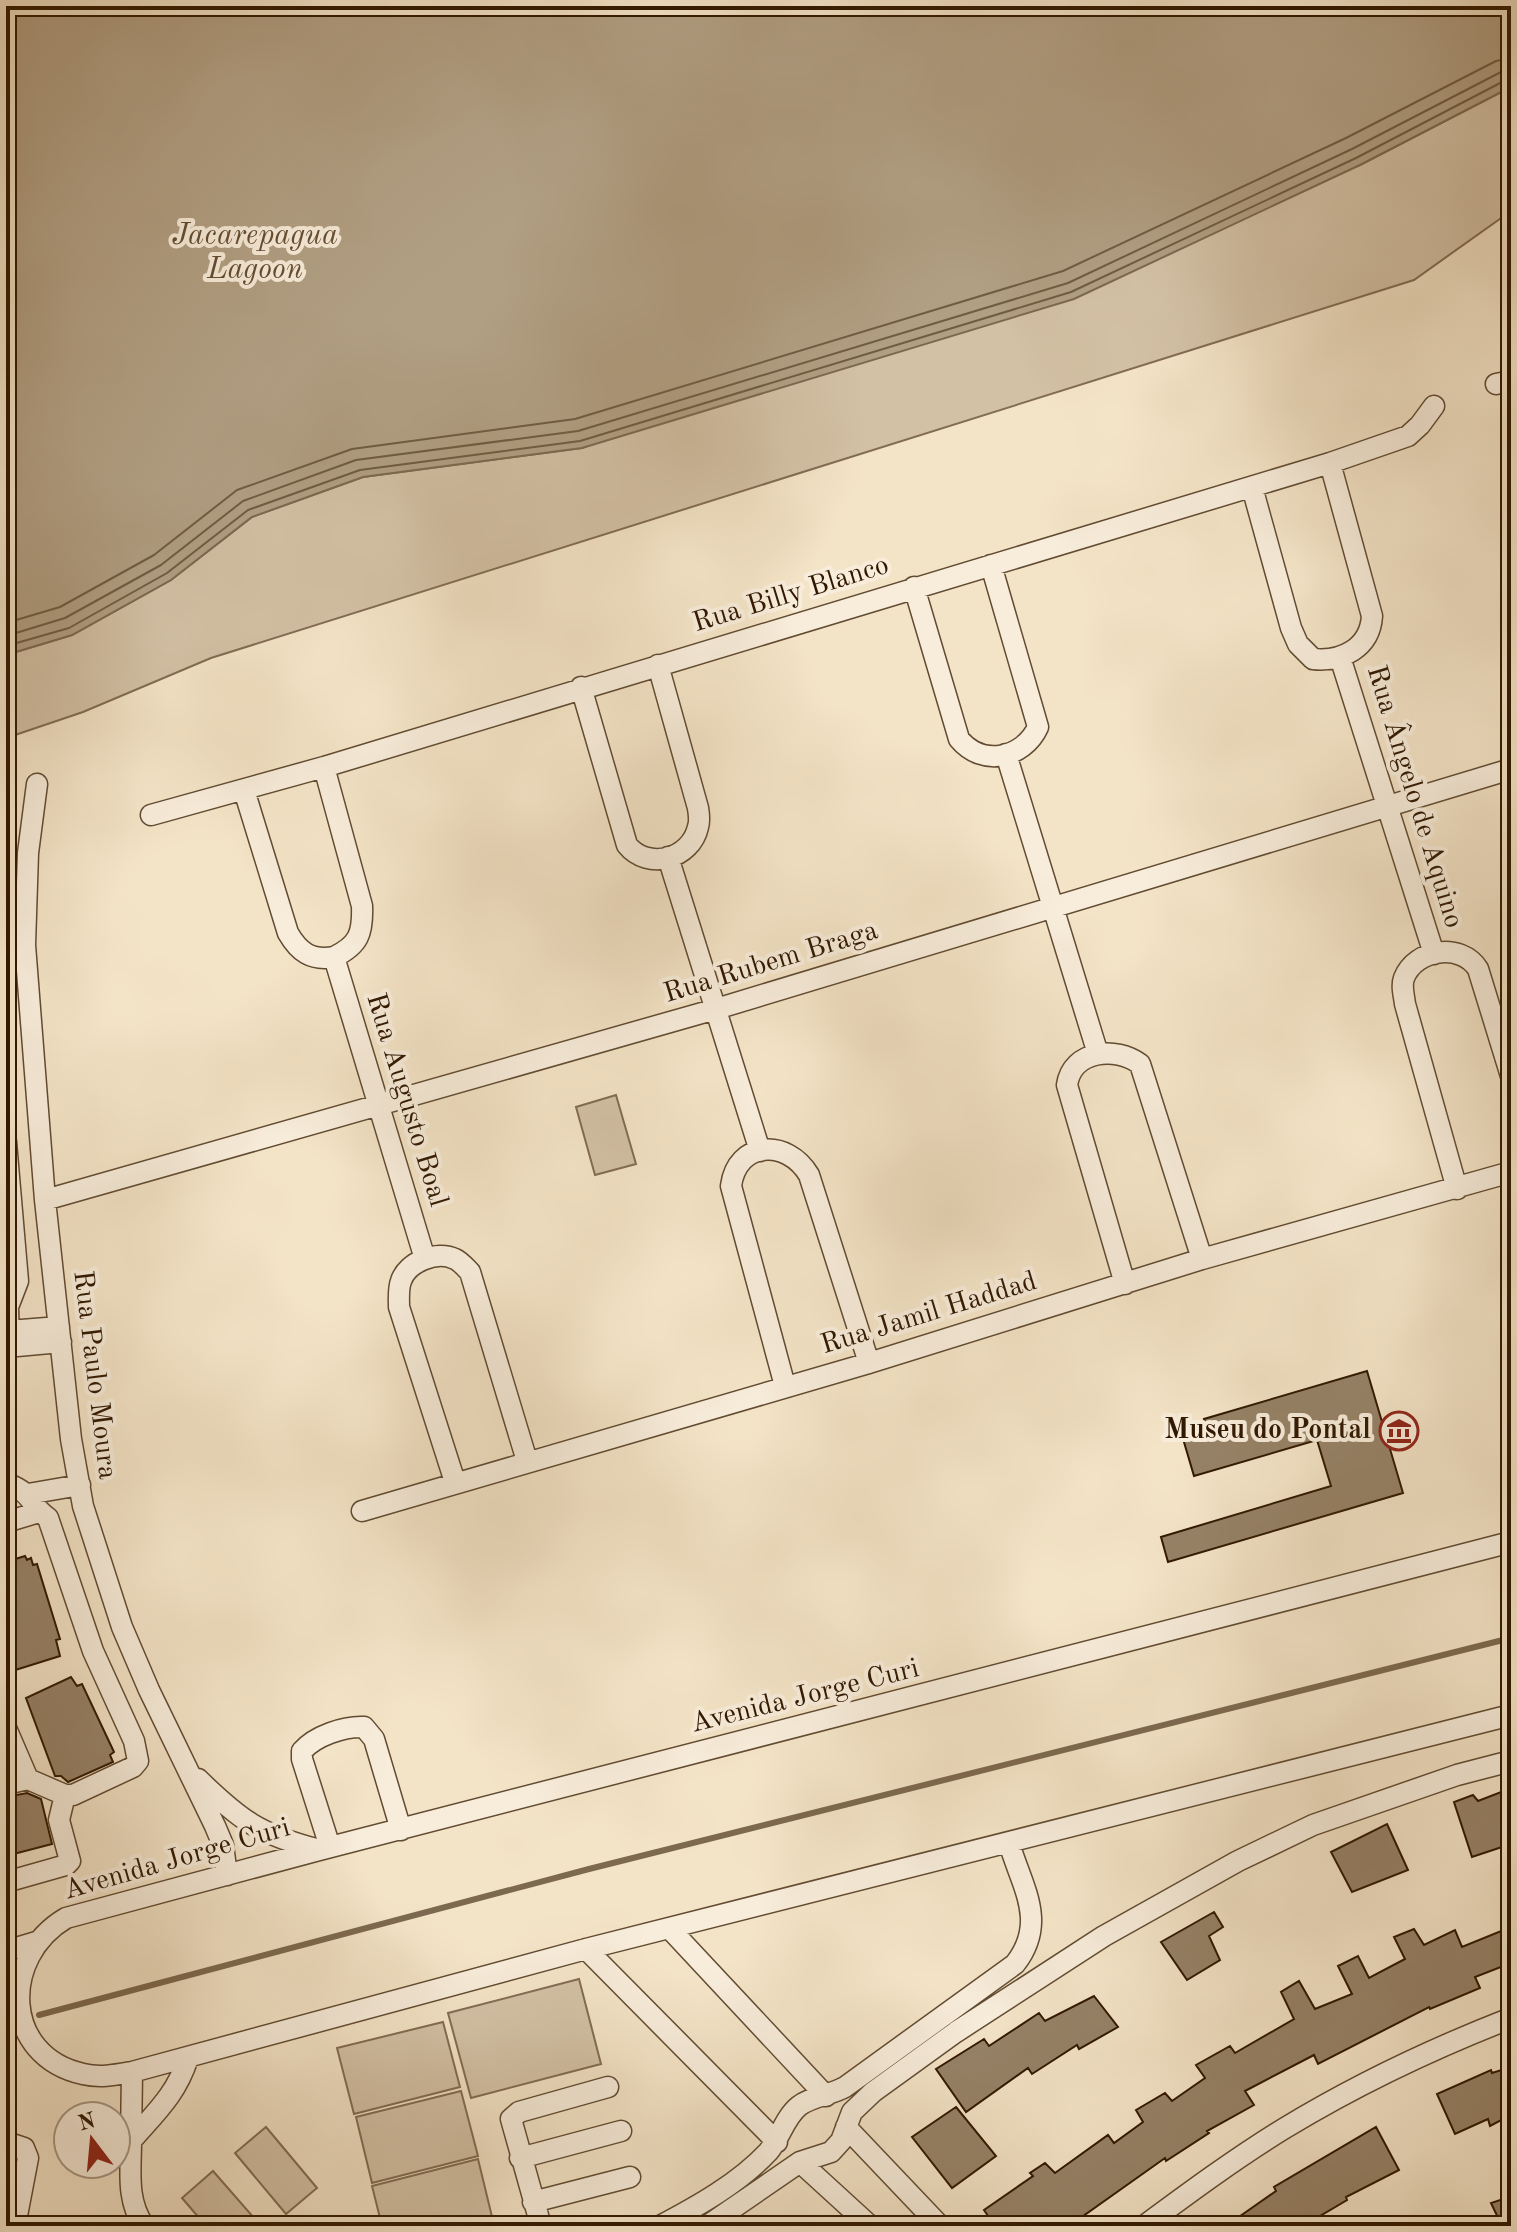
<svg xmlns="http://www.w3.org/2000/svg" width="1517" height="2232" font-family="'Old Standard TT',serif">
<rect width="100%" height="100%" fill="#f4e4c7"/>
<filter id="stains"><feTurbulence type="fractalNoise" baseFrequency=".0025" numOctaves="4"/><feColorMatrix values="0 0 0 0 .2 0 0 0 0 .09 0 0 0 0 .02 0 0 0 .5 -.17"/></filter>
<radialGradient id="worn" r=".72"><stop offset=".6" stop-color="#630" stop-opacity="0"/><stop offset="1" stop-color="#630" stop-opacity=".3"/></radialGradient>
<path fill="#d3c1a5" stroke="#826c52" stroke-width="2" d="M1511 87V211L1414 280 211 658 83 712 6 738V655L72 635 171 580 252 517 363 477 582 448 1360 165Z
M616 1095 636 1164 595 1175 576 1107Z
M579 1979 601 2064 471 2098 448 2013Z
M443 2022 460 2087 354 2114 337 2048Z
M461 2091 478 2156 372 2183 356 2117Z
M266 2127 317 2188 286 2214 235 2153Z
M478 2159 494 2225 382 2226 372 2186Z
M213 2171 261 2226H206L182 2198Z"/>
<path fill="#b19f83" stroke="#7d694f" stroke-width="2" d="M6 6H1511V87L1360 165 1074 299 582 448 363 477 252 517 171 580 72 635 6 655Z"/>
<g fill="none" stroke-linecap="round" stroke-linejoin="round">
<path stroke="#705c42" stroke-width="2" d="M6 623 60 607 154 555 237 490 352 449 575 419 1063 271 1346 138 1496 61 1511 58
M6 636 65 618 161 565 243 501 356 460 578 431 1068 283 1352 149 1501 72 1511 70
M6 646 69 628 167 573 248 510 360 470 580 441 1071 292 1356 158 1504 81 1511 80"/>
<path stroke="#7d694f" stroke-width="6" d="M39 2015 589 1869 1511 1638
M6 2082 11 2107 7 2127"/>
</g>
<path fill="#968267" stroke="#301800" stroke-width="2" d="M1367 1371 1403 1493 1168 1562 1161 1537 1331 1486 1317 1440 1194 1476 1181 1432 1206 1425 1204 1419Z
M25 1556 27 1560 31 1558 33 1565 37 1564 60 1639 56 1640 60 1656 9 1672 6 1663V1572L12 1570 9 1561Z
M71 1677 77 1686 82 1684 114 1752 110 1755 113 1762 68 1782 61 1776H55L26 1698Z
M1501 1792 1503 1799 1511 1797V1844L1472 1857 1454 1802 1473 1795 1478 1801Z
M27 1793 41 1799 52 1844 6 1856V1797Z
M1387 1824 1408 1870 1352 1892 1331 1852Z
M1214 1912 1223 1927 1209 1936 1220 1960 1187 1980 1161 1942Z
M1511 1927V1963L1475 1977 1480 1988 1430 2009 1429 2007 1318 2064 1314 2055 1245 2091 1254 2105 1207 2131 1209 2133 1166 2161 1165 2158 1069 2226 1063 2217 1049 2226H995L984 2210 1033 2176 1030 2173 1045 2163 1055 2173 1108 2135 1114 2143 1143 2122 1136 2110 1165 2093 1172 2101 1205 2078 1196 2065 1230 2046 1235 2053 1294 2019 1281 1992 1299 1981 1315 2009 1352 1994 1338 1966 1358 1956 1369 1978 1405 1959 1394 1937 1414 1929 1424 1945 1455 1930 1462 1947Z
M1094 1996 1118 2027 1079 2049 1077 2045 1032 2074 1028 2068 966 2112 936 2069 984 2039 989 2046 1039 2013 1045 2021Z
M1511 2067V2115L1490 2126 1488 2119 1455 2134 1437 2094 1491 2070 1492 2073Z
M956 2107 996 2156 952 2188 912 2137Z
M1376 2127 1399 2170 1346 2197 1347 2200 1303 2226H1226L1276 2191 1274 2187Z
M1509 2197 1511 2226H1502L1491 2203Z"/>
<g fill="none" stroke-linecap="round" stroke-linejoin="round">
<g stroke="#614b32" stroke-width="23">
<path id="minor" d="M1496 384 1511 381
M1252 487 1291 628 1298 644 1313 659C1342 662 1370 648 1372 616L1330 463
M914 587 959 739C982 767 1023 759 1038 727L991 565
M1340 657 1434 954
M581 687 627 845C648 871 691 859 698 827 700 821 699 814 698 808L658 665
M1006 754 1098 1054
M37 784 28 853 25 945 45 1200 71 1439 83 1506 122 1627 149 1690 215 1826 223 1845 227 1875
M244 790 288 933C299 952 311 961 334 957 359 945 363 933 362 906L324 767
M151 815 324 767 1330 463 1408 436 1420 425 1434 406
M668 857 760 1151
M334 957 425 1259
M6 1142 18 1281 8 1307 9 1345
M1457 1189 1405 1004C1404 995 1401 986 1404 978 1415 949 1461 942 1478 969L1511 1076
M45 1200 716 1009 1511 769
M1125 1284 1067 1085C1072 1050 1116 1046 1140 1064L1202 1259
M9 1331 59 1327
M6 1347 61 1342
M785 1386 731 1186C737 1141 787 1138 809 1175L869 1363
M455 1482 399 1307C399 1300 398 1289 401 1281 407 1262 437 1250 455 1259 460 1261 466 1268 470 1272L527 1461
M6 1483C35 1494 28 1504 48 1518L93 1651 134 1741 138 1761 133 1767 73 1795H65L28 1779 6 1728
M28 1494 80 1485
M362 1511 869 1363 1202 1259 1511 1172
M6 1522 39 1512
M1511 1542 319 1850 66 1918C0 1957 2 2056 83 2074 100 2078 115 2075 132 2072L586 1949 1511 1715
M198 1779C240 1820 259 1834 316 1849
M6 1784 28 1779
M330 1847 302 1759V1751C315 1736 344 1726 364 1727L374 1739 401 1830
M6 1882 66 1865 70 1861 59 1820 65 1795
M670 1929 826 2096
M586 1949 777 2142
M6 1951 36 1942
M846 2127 940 2226
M131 2141 132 2072
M6 2142 24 2148 28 2158 15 2226
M520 2158 621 2131
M800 2162 870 2226
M533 2202 630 2177
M144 2226C126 2200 131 2171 131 2141 156 2112 176 2095 188 2058
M541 2226 511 2119 519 2112 608 2087
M660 2226C698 2206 739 2183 768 2152 780 2138 785 2117 799 2106 812 2096 831 2095 845 2087L1015 1964C1048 1922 1022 1887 1009 1843
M707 2226 800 2162 831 2152 841 2141 852 2112 873 2092 956 2032 1104 1936 1238 1861 1313 1825 1457 1775 1511 1761
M1144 2226C1190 2192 1236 2158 1285 2128 1356 2085 1434 2048 1511 2018"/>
</g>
<use href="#minor" stroke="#f8eddb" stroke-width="20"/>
</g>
<defs>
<g id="museum-ring" transform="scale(2)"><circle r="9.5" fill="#f8eddb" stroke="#8f2418" stroke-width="1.5"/><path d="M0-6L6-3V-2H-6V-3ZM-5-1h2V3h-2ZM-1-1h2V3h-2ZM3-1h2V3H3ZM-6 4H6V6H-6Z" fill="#8f2418"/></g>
</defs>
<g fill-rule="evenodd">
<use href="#museum-ring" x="1399" y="1431"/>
</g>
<g text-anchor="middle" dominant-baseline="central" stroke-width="8" stroke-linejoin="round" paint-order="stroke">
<g font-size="28" fill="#301800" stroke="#f8eddb">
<text transform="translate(791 595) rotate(-17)">Rua Billy Blanco</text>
<text transform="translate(1414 797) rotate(73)">Rua Ângelo de Aquino</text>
<text transform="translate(771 963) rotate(-17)">Rua Rubem Braga</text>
<text transform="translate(406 1100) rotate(73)">Rua Augusto Boal</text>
<text transform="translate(929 1314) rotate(-17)">Rua Jamil Haddad</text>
<text transform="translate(94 1375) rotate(83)">Rua Paulo Moura</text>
<text transform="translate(805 1697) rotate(-14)">Avenida Jorge Curi</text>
<text transform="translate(177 1860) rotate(-16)">Avenida Jorge Curi</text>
</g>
<g font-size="28" font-weight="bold" fill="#301800" stroke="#f8eddb" text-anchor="end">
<text x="1371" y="1431">Museu do Pontal</text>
</g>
<g font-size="30" font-style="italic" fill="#644e34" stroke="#f8eddb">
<text x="255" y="236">Jacarepagua<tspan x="255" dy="34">Lagoon</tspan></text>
</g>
</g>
<rect width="1517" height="2232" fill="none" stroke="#f4e4c7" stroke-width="32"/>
<rect x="8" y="8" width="1501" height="2216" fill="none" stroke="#301800" stroke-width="4"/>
<rect x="16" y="16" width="1485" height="2200" fill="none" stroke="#301800" stroke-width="2"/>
<g transform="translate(92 2140) rotate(344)"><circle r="38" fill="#f8eddb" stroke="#a89883" stroke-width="2"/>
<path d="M0-6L14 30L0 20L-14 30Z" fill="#8f2418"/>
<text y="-12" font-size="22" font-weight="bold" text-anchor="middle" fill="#301800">N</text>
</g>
<rect width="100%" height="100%" filter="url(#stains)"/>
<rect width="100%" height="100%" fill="url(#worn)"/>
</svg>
